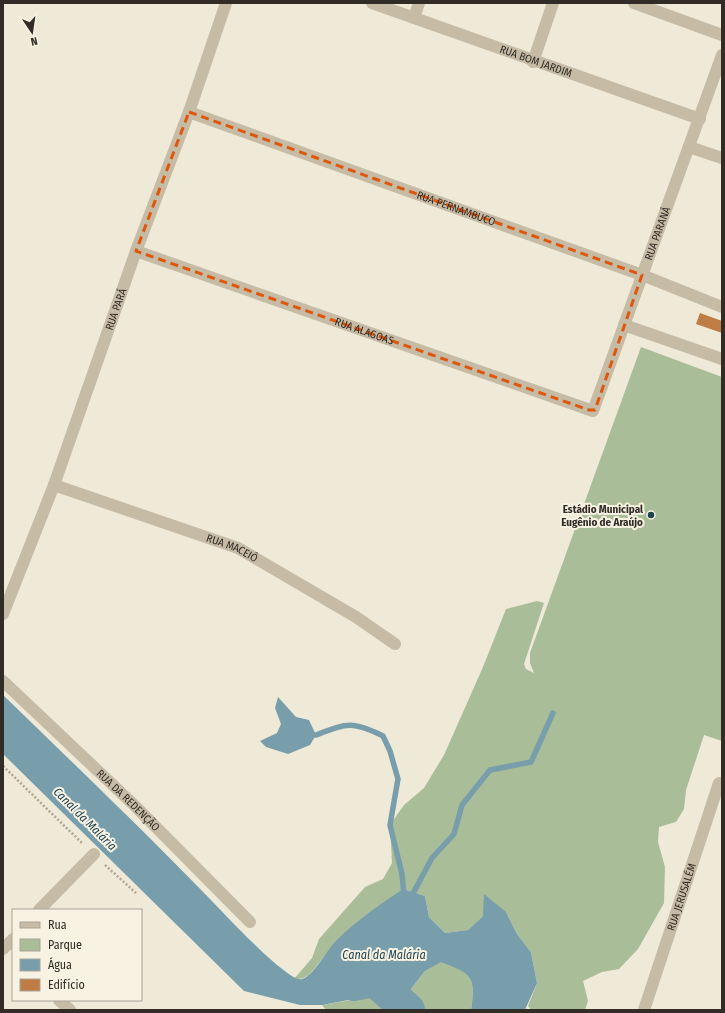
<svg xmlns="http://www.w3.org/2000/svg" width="725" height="1013" font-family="'Fira Sans Condensed',sans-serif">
<rect width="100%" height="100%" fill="#efe9d8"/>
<path fill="#aabd99" d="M641 347 722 377V741L704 735 686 790 684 809 676 822 659 827 658 842 665 867 664 903 638 949 619 969 602 972 583 981 588 1001 585 1010H531L528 1006 537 983 531 952 517 934 506 912 483 916 468 930 445 933 429 917 425 896 403 889C371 911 342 933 318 964 311 973 306 980 294 979L312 958 319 939 365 887 383 879 392 863 390 825 404 805 424 788 444 755 483 667 506 609 537 601 544 603 524 664 526 669 534 673 530 663V653Z
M441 961C472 974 476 975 471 1010H326L322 1005 410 990 425 971Z"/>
<path fill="#789eab" d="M3 695C80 770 157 843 231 921 241 931 291 983 302 979 313 976 326 952 334 943 354 922 379 905 403 889L425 896 429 917 445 933 468 930 483 916 484 894 506 912 517 934 531 952 537 983 525 1010H471C476 976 472 974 441 962L425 971 410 990 383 1001 370 996 322 1005H300L244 991 3 754Z
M278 697 296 717 309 720 316 735 310 745 288 754 266 747 260 741 277 733 281 724 275 708Z"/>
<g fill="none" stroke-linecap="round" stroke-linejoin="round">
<path stroke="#789eab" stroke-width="5.5" d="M316 735C348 723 352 721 383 736L390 751 398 779 390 825 402 874 404 896
M410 899 432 858 454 834 462 805 490 770 531 762 553 713"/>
<path stroke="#789eab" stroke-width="34" d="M353 984 375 980 408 1010"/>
</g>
<path fill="#c07c45" d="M700 313 722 321V333L696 324Z"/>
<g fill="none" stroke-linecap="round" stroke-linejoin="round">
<path stroke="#b2a58f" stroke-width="2.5" stroke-dasharray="2 2" stroke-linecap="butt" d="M3 766 83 844
M105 865 136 893"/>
<g stroke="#c6bba5" stroke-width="12">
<path id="s1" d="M372 3 700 119"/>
<path d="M634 3 722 35"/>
<path d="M414 18 419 3"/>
<path d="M533 62 553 3"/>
<path id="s2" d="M189 112 642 275 722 307"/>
<path d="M689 147 722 158"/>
<path id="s3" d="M136 251 593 411 722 55"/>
<path d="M624 325 722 359"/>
<path id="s4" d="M54 485 238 548 356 617 395 644"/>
<path id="s5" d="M3 614 54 485 136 251 189 112 226 3"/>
<path id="s6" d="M3 681 134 805 250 922"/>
<path d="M39 910 94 854"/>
<path d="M3 949 13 939"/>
<path d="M59 1000 70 1010"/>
<path id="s7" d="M644 1010 719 783"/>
</g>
</g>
<path fill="none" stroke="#df570d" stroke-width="3" stroke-dasharray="8 5" stroke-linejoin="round" d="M189 112 642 275 595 410H589L136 251Z"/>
<circle fill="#1e4351" stroke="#f8f2e3" stroke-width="1.5" cx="651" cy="515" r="4"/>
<g text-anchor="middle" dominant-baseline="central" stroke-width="4" stroke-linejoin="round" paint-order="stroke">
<g font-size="11" fill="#322c26" stroke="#f8f2e3">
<text stroke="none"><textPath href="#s1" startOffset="174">RUA BOM JARDIM</textPath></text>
<text stroke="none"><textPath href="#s2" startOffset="284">RUA PERNAMBUCO</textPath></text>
<text stroke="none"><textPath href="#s3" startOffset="673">RUA PARANÁ</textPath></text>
<text stroke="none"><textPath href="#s5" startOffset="325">RUA PARÁ</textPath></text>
<text stroke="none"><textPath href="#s3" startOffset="242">RUA ALAGOAS</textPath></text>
<text stroke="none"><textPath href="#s4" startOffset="189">RUA MACEIÓ</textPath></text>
<text stroke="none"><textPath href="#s6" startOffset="173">RUA DA REDENÇÃO</textPath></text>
<text stroke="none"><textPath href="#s7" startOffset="119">RUA JERUSALÉM</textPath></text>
</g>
<g font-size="11" font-weight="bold" fill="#322c26" stroke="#f8f2e3" text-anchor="end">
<text x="643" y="509">Estádio Municipal<tspan x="643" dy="13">Eugênio de Araújo</tspan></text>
</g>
<g font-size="12" font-style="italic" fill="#1e4351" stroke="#f8f2e3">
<text transform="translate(85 819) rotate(45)">Canal da Malária</text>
<text x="384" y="955">Canal da Malária</text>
</g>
</g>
<rect width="725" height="1013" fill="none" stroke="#322c26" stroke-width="8"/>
<rect x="12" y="909" width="130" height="92" fill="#f8f2e3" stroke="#a9a397"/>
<rect x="20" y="922" width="20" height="6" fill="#c6bba5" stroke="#a9a397"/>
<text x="48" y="929" font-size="12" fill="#322c26">Rua</text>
<rect x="20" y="939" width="20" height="12" fill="#aabd99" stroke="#a9a397"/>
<text x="48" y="949" font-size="12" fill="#322c26">Parque</text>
<rect x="20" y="959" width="20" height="12" fill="#789eab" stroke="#a9a397"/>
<text x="48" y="969" font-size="12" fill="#322c26">Água</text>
<rect x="20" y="979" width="20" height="12" fill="#c07c45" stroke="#a9a397"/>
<text x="48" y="989" font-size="12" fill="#322c26">Edifício</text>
<g transform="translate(32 32) rotate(167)" stroke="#f8f2e3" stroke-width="3" paint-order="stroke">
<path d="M0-3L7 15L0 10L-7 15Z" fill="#322c26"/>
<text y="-6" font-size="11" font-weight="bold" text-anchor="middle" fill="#322c26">N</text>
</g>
</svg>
